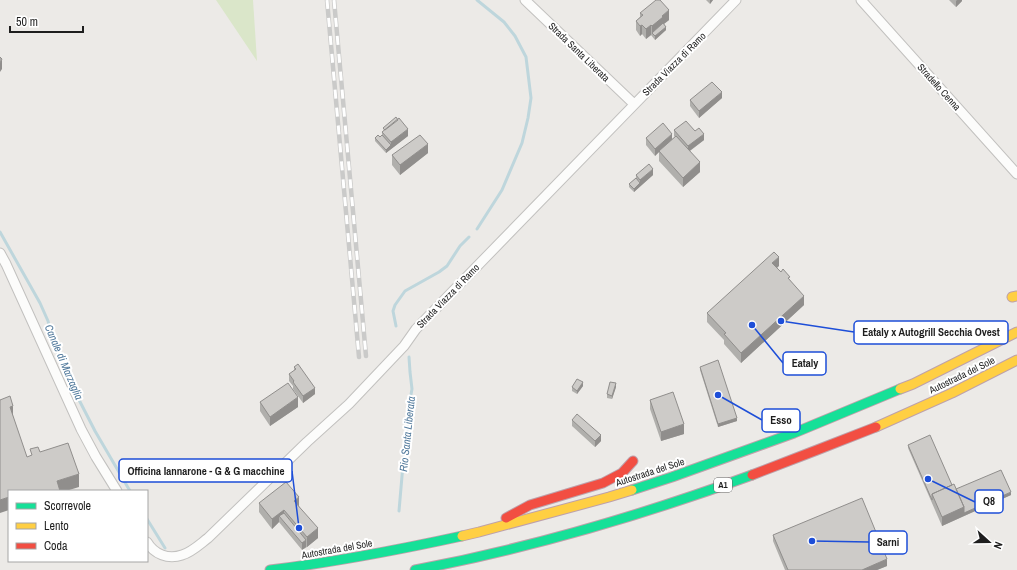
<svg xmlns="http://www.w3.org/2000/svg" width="1017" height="570" font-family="'Archivo Narrow',sans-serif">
<rect width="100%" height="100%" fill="#eceae7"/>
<path fill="#dae6c9" d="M216 0H253L257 61Z"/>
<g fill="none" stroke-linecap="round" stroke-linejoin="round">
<path stroke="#bed6dc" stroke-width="3" d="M477 0 504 22 515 36 526 57 531 98 528 118 522 143 502 190 477 229
M0 232 40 303 48 321 54 345 75 392 95 431 130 491
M396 326 393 311 395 305 405 291 439 272 447 266 460 246 469 237
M399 511 404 453 407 434 408 411 412 389 410 372 409 357
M147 519 165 548"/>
<g stroke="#c2c1bf" stroke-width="11">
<path id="street" d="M525 0 634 104
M861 0 1017 174
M0 253 6 264 81 429 96 457 117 491
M147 542C154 554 168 560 182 555 192 552 200 544 208 538L307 442 349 404 404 346 416 329 736 0"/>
</g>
<g stroke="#bea1aa" stroke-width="11">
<path id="fast" d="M632 490 672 477 794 433 900 389
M270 570C335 562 398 550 462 536
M415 570C530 548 643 515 752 475"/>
</g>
<g stroke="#bea1aa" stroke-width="11">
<path id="slow" d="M1012 297 1017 296
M900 389 913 384 1017 332
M876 427 952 393 1017 360
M462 536 479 532 609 497 632 490"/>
</g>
<g stroke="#bea1aa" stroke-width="11">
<path id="jam" d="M752 475 817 450 876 427
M506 518 530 505 603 483 622 473 633 461"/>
</g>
<use href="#street" stroke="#fcfcfb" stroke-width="9"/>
<use href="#fast" stroke="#16e098" stroke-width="9"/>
<use href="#slow" stroke="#ffcf43" stroke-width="9"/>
<use href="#jam" stroke="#f24e42" stroke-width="9"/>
<g stroke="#cacac9" stroke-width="4.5">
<path id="rail" d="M327 0 359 357
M334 0 366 356"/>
</g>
<use href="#rail" stroke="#fff" stroke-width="3" stroke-dasharray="9" stroke-linecap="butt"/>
</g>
<path fill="#b0afac" d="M706 0H713L710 4Z
M949 0H962V1L956 7Z
M640 13 669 20 664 24 666 30 655 40 651 35 646 39 642 34 640 36 636 30V21L640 17Z
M722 98 699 118 690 106V100Z
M383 128 408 136 386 153 375 141V138L380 137 382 135V132L384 131Z
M674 130 695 131 704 140 690 151 700 172 683 187 659 161V152L655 156 646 145V138L672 139 675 137 674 136Z
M428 153 400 175 392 165V155Z
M636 175H653L634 192 629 187V184L636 178Z
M779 266 777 268 790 280 804 305 741 363 724 344V340L707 322V313Z
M294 367 315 394 303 403 293 389V386L289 381V374L294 371Z
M700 367 737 421 718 427 700 370Z
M583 386 577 394 572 391V387Z
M616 387 612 399 607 398V394Z
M650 400 684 434 661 441 650 409Z
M260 402 298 407 270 426 260 411Z
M572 420 601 441 595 447 572 426Z
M908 445 956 489 1011 495 942 526 908 448Z
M259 503 299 506 318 538 307 547 302 550 279 522 272 529 259 512Z
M773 535 887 566 877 570H785L773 541Z"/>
<path fill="#908e8c" d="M710 0H713L710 4Z
M957 0H962V1L956 7V1Z
M669 10V20L652 33V26L662 16Z
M642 25V34L640 36V26Z
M651 25V35L646 39V29Z
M666 27V30L655 40V36Z
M2 59V69L0 72V63Z
M722 92V98L699 118V111Z
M408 129V136L386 153V150L391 145V142Z
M672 134V141L659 151V152L655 156V149Z
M704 134V140L688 152V146Z
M428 144V153L400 175V165Z
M700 162V172L683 187V178Z
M653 169V175L634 192V189L640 183V180Z
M779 257V266L772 272V263Z
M804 296V305L741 363V353Z
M583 382V386L577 394V391Z
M616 383V387L612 399V396Z
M315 388V394L303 403V396Z
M298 397V407L270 426V417Z
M13 406V419L10 407Z
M737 418V421L718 427V424Z
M684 424V434L661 441V432Z
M601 435V441L595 447V441Z
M79 474V487L66 491H57V481Z
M1011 492V495L964 516V513Z
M9 497V510L0 513V500Z
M299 497V507L294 501Z
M964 507V516L942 526V517Z
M284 510V519L279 516V522L272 529V519Z
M318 528V538L307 547V537Z
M306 540V547L302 550V543Z
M887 559V566L877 570H862Z"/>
<path fill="#cdcbc8" stroke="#908e8c" d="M656 0H660L669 10 662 16 663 17 652 26 651 25 646 29 642 25 640 26 636 21 643 15 640 13Z
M663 23 666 27 655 36 652 33Z
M0 57 2 59 0 63Z
M712 82 722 92 699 111 690 100Z
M396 117 398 120 385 130 383 128Z
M399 118 408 129 391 142 382 132Z
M686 121 695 131 699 128 704 134 688 146 674 130Z
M663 123 672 134 655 149 646 138Z
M378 135 380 137 382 135 391 145 386 150 375 138Z
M420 135 428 144 400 165 392 155Z
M676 136 700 162 683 178 659 151Z
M649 164 653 169 640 180 636 175Z
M636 178 640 183 634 189 629 184Z
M774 252 779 257 772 263 781 272 783 269 790 277 788 278 804 296 741 353 724 334 726 333 707 313Z
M718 360 737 418 718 424 700 367Z
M298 364 315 388 303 396 293 382 294 381 289 374 296 369 294 367Z
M577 379 583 382 577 391 572 387Z
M610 382 616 383 612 396 607 394Z
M288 383 298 397 270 417 260 402Z
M673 392 684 424 661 432 650 400Z
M10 396 13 406 10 407 27 457 32 455 30 449 38 447 40 452 68 443 79 474 57 481 60 491H9V497L0 500V400Z
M577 414 601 435 595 441 572 420Z
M930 435 952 485 932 494V500L908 445Z
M1001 470 1011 492 964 513V507L956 489Z
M286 482 299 497 294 501 318 528 307 537 284 510 272 519 259 503Z
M954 484 964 507 942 517 932 494Z
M862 498 887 559 862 570H788L773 535Z
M284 513 306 540 302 543 279 516Z"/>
<g text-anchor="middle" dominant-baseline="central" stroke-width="4" stroke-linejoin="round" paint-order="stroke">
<rect fill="#fff" stroke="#626262" stroke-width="1" x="714" y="478" width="18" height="14" rx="3"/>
<g font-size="9" font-weight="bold" fill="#1e1e1e">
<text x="723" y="485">A1</text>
</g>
<g font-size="10" fill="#1e1e1e" stroke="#fff">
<text transform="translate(579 52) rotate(44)">Strada Santa Liberata</text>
<text transform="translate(674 64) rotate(-45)">Strada Viazza di Ramo</text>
<text transform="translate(939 87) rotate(48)">Stradello Cenna</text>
<text transform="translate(448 296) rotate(-46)">Strada Viazza di Ramo</text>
<text transform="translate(962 375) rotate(-26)">Autostrada del Sole</text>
<text transform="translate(650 472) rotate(-18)">Autostrada del Sole</text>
<text transform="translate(337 549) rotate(-10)">Autostrada del Sole</text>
</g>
<g font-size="11" font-style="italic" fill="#527a9c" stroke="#fff">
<text transform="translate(64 362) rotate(67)">Canale di Marzaglia</text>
<text transform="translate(407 434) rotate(-84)">Rio Santa Liberata</text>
</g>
</g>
<path fill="none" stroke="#1d4ed8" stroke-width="1.5" d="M781 321L854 332M752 325L783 363M718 395L762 420M299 528L292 471M928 479L975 502M812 541L869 542"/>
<g fill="#1d4ed8" stroke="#fff" stroke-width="1.5">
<circle cx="781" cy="321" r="4"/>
<circle cx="752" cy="325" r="4"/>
<circle cx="718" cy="395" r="4"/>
<circle cx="299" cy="528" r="4"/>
<circle cx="928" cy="479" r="4"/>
<circle cx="812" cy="541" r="4"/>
</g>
<g fill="#fff" stroke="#1d4ed8" stroke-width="1.5">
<rect x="854" y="321" width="154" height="23" rx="4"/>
<rect x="783" y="352" width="43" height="23" rx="4"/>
<rect x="762" y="409" width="38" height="23" rx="4"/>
<rect x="119" y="459" width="173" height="23" rx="4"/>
<rect x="975" y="490" width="28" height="23" rx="4"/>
<rect x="869" y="531" width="38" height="23" rx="4"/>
</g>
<g font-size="11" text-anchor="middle" font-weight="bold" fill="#1e1e1e">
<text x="931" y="336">Eataly x Autogrill Secchia Ovest</text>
<text x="805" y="367">Eataly</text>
<text x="781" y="424">Esso</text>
<text x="206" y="475">Officina Iannarone - G &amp; G macchine</text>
<text x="989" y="505">Q8</text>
<text x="888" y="546">Sarni</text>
</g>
<rect x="8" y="490" width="140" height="72" fill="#ffffff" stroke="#a5a5a5"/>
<rect x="16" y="503" width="20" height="6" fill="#16e098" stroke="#a5a5a5"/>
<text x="44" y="510" font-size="12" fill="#1e1e1e">Scorrevole</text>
<rect x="16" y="523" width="20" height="6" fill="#ffcf43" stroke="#a5a5a5"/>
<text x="44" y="530" font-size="12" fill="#1e1e1e">Lento</text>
<rect x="16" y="543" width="20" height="6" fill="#f24e42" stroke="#a5a5a5"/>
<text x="44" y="550" font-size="12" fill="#1e1e1e">Coda</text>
<g transform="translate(989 542) rotate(111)" stroke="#ffffff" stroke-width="3" paint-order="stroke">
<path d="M0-3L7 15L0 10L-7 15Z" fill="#1e1e1e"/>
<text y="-6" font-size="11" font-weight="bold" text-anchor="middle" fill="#1e1e1e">N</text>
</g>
<path d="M10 26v6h73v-6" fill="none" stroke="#1e1e1e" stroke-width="2"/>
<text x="16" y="26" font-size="12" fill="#1e1e1e" stroke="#ffffff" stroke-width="3" paint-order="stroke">50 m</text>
</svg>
